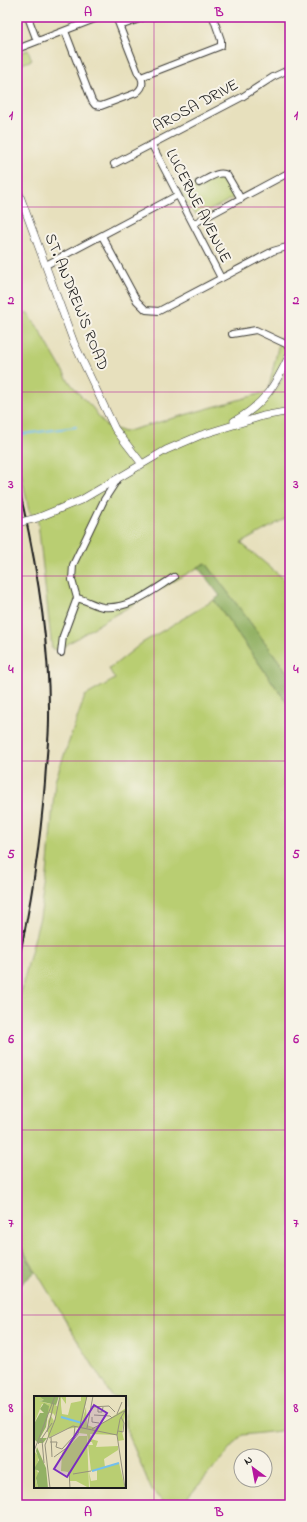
<svg xmlns="http://www.w3.org/2000/svg" width="307" height="1522" font-family="'Indie Flower',sans-serif">
<rect width="100%" height="100%" fill="#f7f3e8"/>
<filter id="ink" filterUnits="userSpaceOnUse"><feTurbulence type="fractalNoise" baseFrequency=".025" numOctaves="2"/><feDisplacementMap in="SourceGraphic" scale="8" xChannelSelector="R" yChannelSelector="G"/><feConvolveMatrix kernelMatrix="1 2 1 2 8 2 1 2 1" color-interpolation-filters="sRGB"/></filter>
<filter id="wash" filterUnits="userSpaceOnUse"><feTurbulence type="fractalNoise" baseFrequency=".012" numOctaves="4" result="noise"/><feDisplacementMap in="SourceGraphic" scale="16" xChannelSelector="R" yChannelSelector="G"/><feGaussianBlur stdDeviation="0.9" result="paint"/><feColorMatrix in="noise" values="0 0 0 0 0 0 0 0 0 0 0 0 0 0 0 0 0 1.4 0 .05"/><feComposite in="paint" operator="in"/></filter>
<g filter="url(#wash)">
<rect width="100%" height="100%" fill="#e7e0bd"/>
<path fill="#b9ce72" stroke="#6a7547" d="M28 50 32 60 17 66V54Z
M220 176 226 177 236 194 235 197 201 215C189 215 185 199 180 190L197 182 200 186Z
M27 313 37 326 68 380 80 395 92 407 105 425 124 432 277 389 290 362V516L241 543 290 584V676L206 563 106 620 58 650 52 649 38 522 29 511 17 452V316Z
M290 337V346L288 352 269 387 280 338Z
M214 600 290 707V1421L280 1431 242 1435 184 1502 167 1505 152 1491 125 1426V1397H112L17 1240V1007L40 917 47 875 55 781 85 696 115 679 109 669 142 643Z"/>
<path fill="#92b164" stroke="#576640" d="M206 563 290 676V707L214 600 220 596 198 567Z
M17 1240 35 1272 17 1288Z"/>
<g fill="none" stroke-linecap="round" stroke-linejoin="round">
<path stroke="#74bfed" stroke-width="2" d="M17 433 23 434 76 427"/>
</g>
</g>
<g filter="url(#ink)">
<g fill="none" stroke-linecap="round" stroke-linejoin="round">
<g stroke="#3a3934" stroke-width="8">
<path id="minor" d="M28 17 37 41
M116 17 138 73 141 77 221 46V40L213 17
M120 26 145 17
M65 31 92 101 95 105 101 106 136 93C142 89 144 84 141 77
M17 49 100 17
M152 145 221 278
M114 164 242 97 273 77 290 69
M199 183C208 179 218 170 227 175L241 199
M193 224 290 172
M102 236 137 301 146 310 159 311 273 251 287 247
M46 265 178 195
M232 334 256 330 290 346
M77 598C86 600 93 605 103 607 129 610 153 590 174 577
M61 653 63 636 77 598 72 580 73 565 104 500 117 480"/>
</g>
<g stroke="#3a3934" stroke-width="8">
<path id="tertiary" d="M17 188 74 343 115 429 142 464
M234 421C264 405 276 384 290 354
M37 518 81 500 166 450 201 435 263 416 290 411"/>
</g>
<use href="#minor" stroke="#fff" stroke-width="6"/>
<use href="#tertiary" stroke="#fff" stroke-width="7"/>
<path stroke="#1c1c1c" stroke-width="2" d="M17 480C36 558 50 639 49 719 49 741 46 761 45 782 40 845 31 906 17 967"/>
<g stroke="#3a3934" stroke-width="8" stroke-linecap="butt">
<path id="tertiary-bridge" d="M17 523 37 518"/>
</g>
<use href="#tertiary-bridge" stroke="#fff" stroke-width="7"/>
</g>
</g>
<path fill="none" stroke="#b5179e" stroke-width="1" stroke-opacity="0.55" d="M154 17V1505M17 207H290M17 392H290M17 576H290M17 761H290M17 946H290M17 1130H290M17 1315H290"/>
<g text-anchor="middle" dominant-baseline="central" stroke-width="4" stroke-linejoin="round" paint-order="stroke">
<g font-size="16" fill="#1c1c1c" stroke="#f7f3e8">
<text transform="translate(196 106) rotate(-28)">AROSA DRIVE</text>
<text transform="translate(198 206) rotate(63)">LUCERNE AVENUE</text>
<text transform="translate(76 302) rotate(68)">ST. ANDREW'S ROAD</text>
</g>
</g>
<g transform="translate(34 1396)">
<rect width="92" height="92" fill="#e7e0bd"/>
<path d="M0 0H5L11 3 5 5 16 8 21 3 20 8 24 11 21 20 19 17 17 20 20 25 18 31 21 23 26 0 32 1V8L27 1V9L28 18 34 19 37 7 47 5V0H53L47 31 32 33 14 42V25L18 17H14V9L8 8 0 28ZM52 11 53 29 61 32 92 12 88 36 90 44 84 45 83 39 56 38 57 43 64 45 62 51 84 50V54L70 63 71 71 85 67 91 92H56L55 76 57 85 63 84V74L57 75 55 57 54 49H59L58 46H54L53 38 45 37ZM45 40H53L55 92 42 85H36L34 76 27 75 28 57ZM0 55 5 61 2 73 5 78 2 84 4 92H0Z" fill="#b9ce72"/>
<path d="M5 0H25L22 9 5 5 10 4ZM10 7 15 10 12 31 6 42H13L9 47H4L0 43 1 26 6 17H10L6 13ZM3 51 12 72 14 92H4L2 82 5 75 0 73 5 64 2 55Z" fill="#92b164"/>
<path fill="none" stroke="#74bfed" stroke-width="2" d="M27 21 48 27M58 75 85 67"/>
<path fill="none" stroke="#96927d" stroke-width="1" d="M57 11 75 10 81 16M64 12V16H68L69 11M83 18 88 6M60 19 76 20 78 22M58 21V26L65 27M53 32 59 0M58 33 90 15M84 35 89 36 90 27 87 21M13 36 20 7M17 41 18 61M15 42 39 30 83 39M8 44 10 67M16 46H23L22 51 28 53 40 40 41 30M4 48 18 27M0 55 21 0M20 61 34 51 44 38 53 0M35 76 36 92M39 78 57 75M16 92 11 49 21 24 26 0M91 92 83 39 86 23 92 13"/>
<path fill="#7b2cbf" fill-opacity="0.15" stroke="#7b2cbf" stroke-width="2" d="M60 9 73 17 33 81 20 73Z"/>
<rect width="92" height="92" fill="none" stroke="#1c1c1c" stroke-width="2"/>
</g>
<rect width="307" height="1522" fill="none" stroke="#f7f3e8" stroke-width="44"/>
<g transform="translate(253 1468) rotate(328)"><circle r="19" fill="#f7f3e8" stroke="#9f9d96"/>
<path d="M0-3L7 15L0 10L-7 15Z" fill="#b5179e"/>
<text y="-6" font-size="11" font-weight="bold" text-anchor="middle" fill="#1c1c1c">N</text>
</g>
<rect x="22" y="22" width="263" height="1478" fill="none" stroke="#b5179e" stroke-width="1.5"/>
<g font-size="13" text-anchor="middle" font-weight="bold" fill="#b5179e">
<text x="88" y="16">A</text>
<text x="219" y="16">B</text>
<text x="11" y="119">1</text>
<text x="296" y="119">1</text>
<text x="11" y="304">2</text>
<text x="296" y="304">2</text>
<text x="11" y="488">3</text>
<text x="296" y="488">3</text>
<text x="11" y="673">4</text>
<text x="296" y="673">4</text>
<text x="11" y="858">5</text>
<text x="296" y="858">5</text>
<text x="11" y="1043">6</text>
<text x="296" y="1043">6</text>
<text x="11" y="1227">7</text>
<text x="296" y="1227">7</text>
<text x="11" y="1412">8</text>
<text x="296" y="1412">8</text>
<text x="88" y="1516">A</text>
<text x="219" y="1516">B</text>
</g>
</svg>
